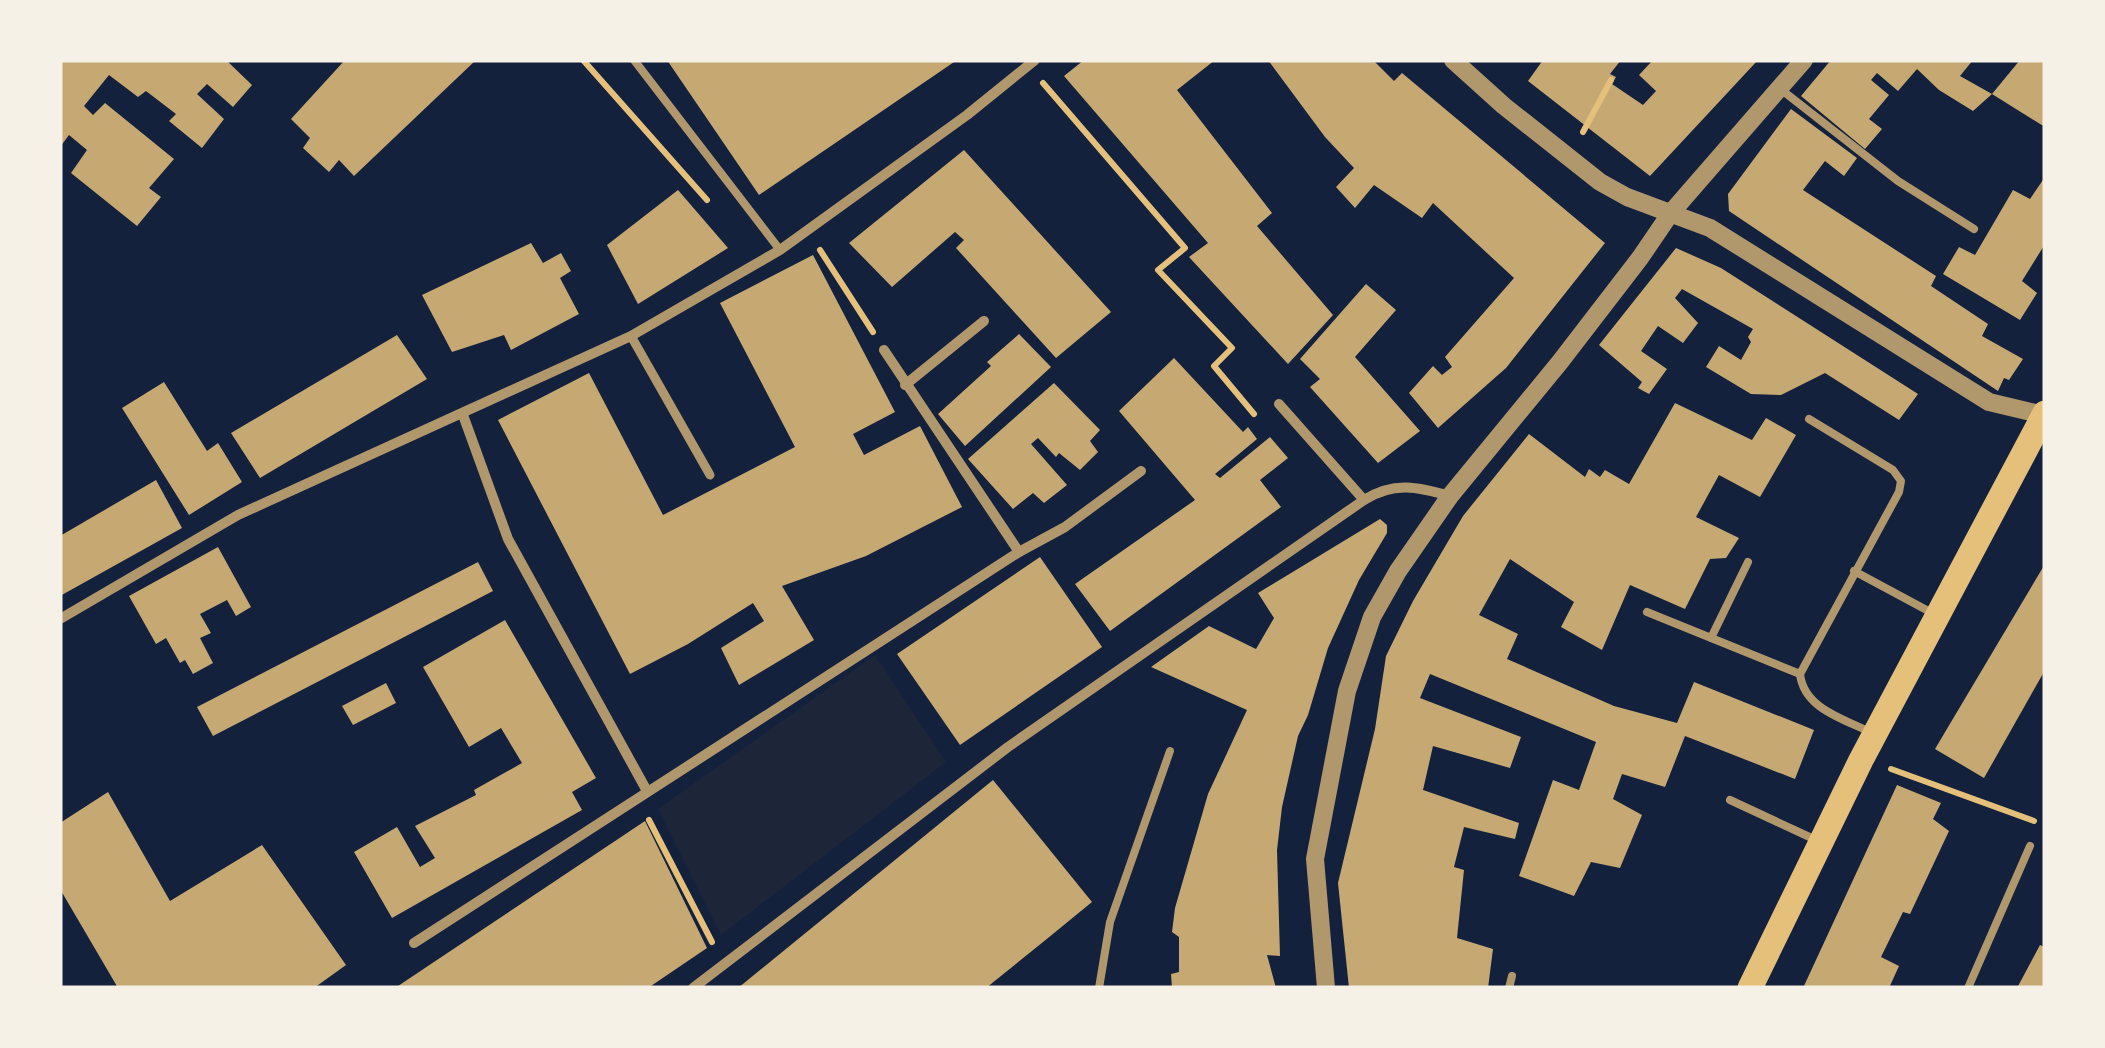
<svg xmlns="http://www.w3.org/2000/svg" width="2105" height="1048" font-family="Quicksand,sans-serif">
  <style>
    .green { fill: #1d2539 }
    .building { fill: #c6a872 }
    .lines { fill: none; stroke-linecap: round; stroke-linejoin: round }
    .path { stroke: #e5c07b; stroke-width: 6 }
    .service { stroke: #b1986c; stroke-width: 8 }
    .pedestrian { stroke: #b1986c; stroke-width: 9 }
    .minor { stroke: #b1986c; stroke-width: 10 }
    .tertiary { stroke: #b1986c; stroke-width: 18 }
    .primary { stroke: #e5c07b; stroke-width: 25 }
  </style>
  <rect width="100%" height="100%" fill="#14213d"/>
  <polygon class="green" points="875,655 946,762 721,935 658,809"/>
  <g class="building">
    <polygon points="60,60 226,60 252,85 233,107 207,84 197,94 224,119 202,148 169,121 176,114 146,91 138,97 109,75 84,106 93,115 105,103 174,159 149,188 161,197 137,226 71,173 87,150 69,135 60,147"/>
    <polygon points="345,60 476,60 354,176 339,160 329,172 303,148 310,138 291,119"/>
    <polygon points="667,60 957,60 759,195"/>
    <polygon points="1084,60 1215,60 1177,90 1272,213 1257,226 1333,315 1288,364 1189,257 1208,243 1064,76"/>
    <polygon points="1268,60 1373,60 1394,81 1402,73 1605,243 1506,368 1438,428 1409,393 1433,366 1442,375 1452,367 1445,357 1514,278 1433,203 1422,218 1374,185 1355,208 1336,187 1354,168 1325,137"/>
    <polygon points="1543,60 1621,60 1610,74 1616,77 1612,84 1643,105 1656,91 1639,75 1653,60 1758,60 1650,176 1528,81"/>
    <polygon points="1831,60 1973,60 1960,76 1992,94 1973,111 1939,90 1917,69 1898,91 1877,73 1871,80 1889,95 1869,119 1882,129 1865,149 1801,96"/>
    <polygon points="2020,60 2045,60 2045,127 1992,94"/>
    <polygon points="1791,109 1857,158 1844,176 1825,161 1803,190 1936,276 1931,286 1988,324 1982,336 2023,359 2009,380 2004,378 1998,391 1729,211 1728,194"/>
    <polygon points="964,150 1111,312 1056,358 956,248 964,240 955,232 892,287 849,243"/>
    <polygon points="2045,177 2045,244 2022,281 2037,293 2020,320 1943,274 1959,247 1975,255 2013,190 2030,199"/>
    <polygon points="678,190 728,248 638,304 607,245"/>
    <polygon points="531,243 543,263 561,253 571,271 560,278 579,314 511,350 504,335 452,352 422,295"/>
    <polygon points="1676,248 1721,268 1918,394 1899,420 1825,373 1781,395 1751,394 1706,367 1719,346 1741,360 1751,342 1748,337 1753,329 1682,289 1675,298 1698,323 1683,343 1658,326 1641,351 1667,369 1649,394 1638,388 1642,382 1599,345"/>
    <polygon points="813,255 895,412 853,434 864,455 920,426 962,507 866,556 782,586 814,640 739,685 721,648 764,621 753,603 688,644 630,674 498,420 589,373 663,515 795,447 720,303"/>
    <polygon points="1366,284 1396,310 1355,357 1420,431 1378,463 1310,387 1320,379 1300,359"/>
    <polygon points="1019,334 1051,367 965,446 938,414 991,366 987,362"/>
    <polygon points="397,335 427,379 260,478 231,433"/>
    <polygon points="1174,358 1243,432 1248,427 1257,439 1215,474 1220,478 1270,437 1288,458 1260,480 1281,507 1110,631 1075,584 1195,500 1119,411"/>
    <polygon points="164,382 207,451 218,443 242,482 189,515 122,408"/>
    <polygon points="1054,383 1100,430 1090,441 1098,452 1080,470 1059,453 1056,457 1038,438 1031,444 1067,485 1044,503 1033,493 1013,509 968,459"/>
    <polygon points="1675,403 1752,440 1766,418 1796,435 1760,497 1719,475 1696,517 1739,538 1726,558 1710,559 1685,609 1630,585 1602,650 1561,627 1574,602 1510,559 1479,615 1518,634 1507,659 1614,706 1677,723 1694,682 1814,730 1795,779 1685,736 1665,787 1622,774 1613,799 1642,815 1620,868 1591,862 1574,896 1519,876 1553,780 1579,790 1596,742 1430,674 1420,698 1521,737 1510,768 1433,746 1423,790 1519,823 1515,839 1464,827 1454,867 1464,870 1457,938 1493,949 1488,988 1349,988 1338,883 1375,729 1386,656 1413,601 1463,516 1529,434 1585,477 1589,469 1600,477 1605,470 1629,484"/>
    <polygon points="156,480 182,528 60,596 60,536"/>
    <polygon points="1380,519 1387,525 1387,533 1359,580 1328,648 1308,715 1298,736 1282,807 1277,850 1280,956 1267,955 1276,988 1172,988 1171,974 1179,972 1179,937 1172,932 1175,908 1208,794 1247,710 1151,667 1209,626 1256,649 1274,618 1258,593"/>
    <polygon points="218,547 251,607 236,616 227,600 200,614 211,633 200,638 213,663 193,674 185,660 180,663 166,638 156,644 129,596"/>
    <polygon points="1040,557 1102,647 960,745 897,654"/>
    <polygon points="478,562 493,591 213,736 197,707"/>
    <polygon points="2045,564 2045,670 1984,778 1935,749"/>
    <polygon points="505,620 596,778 572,792 582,810 392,918 354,852 397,827 420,867 435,858 415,826 476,795 474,790 522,763 501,728 469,747 423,667"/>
    <polygon points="386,683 396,703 353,725 342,706"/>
    <polygon points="993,780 1092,902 1048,938 986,988 738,988"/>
    <polygon points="1897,785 1941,803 1933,819 1949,831 1910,914 1903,912 1881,957 1899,966 1889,988 1803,988"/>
    <polygon points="108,792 170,901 262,845 346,965 314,988 118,988 60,889 60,823"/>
    <polygon points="645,821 707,948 648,988 395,988"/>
    <polygon points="2040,945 2045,947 2045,988 2017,988"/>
  </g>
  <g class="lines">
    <g class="path">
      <polyline points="583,60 707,200"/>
      <polyline points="1043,83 1185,248 1158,270 1232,348 1214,366 1254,414"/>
      <polyline points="1583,132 1611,80"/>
      <polyline points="820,250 873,332"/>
      <polyline points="1891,769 2034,821"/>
      <polyline points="649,820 712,942"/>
    </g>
    <g class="service">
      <polyline points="634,60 780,250"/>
      <polyline points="1779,88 1898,181 1974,229"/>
      <path d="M1809,419L1893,470L1901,481L1899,492L1800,674C1804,709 1844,719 1872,733"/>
      <polyline points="1854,571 1934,614"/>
      <polyline points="1647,612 1800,674"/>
      <polyline points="1711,638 1748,562"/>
      <polyline points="1730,800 1816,840"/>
      <polyline points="1099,988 1110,922 1170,751"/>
      <polyline points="1509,988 1512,976"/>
      <polyline points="1968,988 2030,846"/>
    </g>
    <polyline class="pedestrian" points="631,336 710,475"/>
    <g class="minor">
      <polyline points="884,350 1019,552"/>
      <polyline points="905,385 984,321"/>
      <polyline points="1279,404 1364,500"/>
      <polyline points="463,415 508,539 647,791"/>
      <polyline points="60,619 238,515 631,336 780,250 967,115 1035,60"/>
      <polyline points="414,943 1019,552 1065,527 1141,471"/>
      <path d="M693,988L1008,747L1364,500C1394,481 1418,487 1450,496"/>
    </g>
    <g class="tertiary">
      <polyline points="1453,60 1504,106 1600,182 1627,197 1710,228 1989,402 2044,415"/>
      <polyline points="1326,988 1315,859 1347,691 1372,617 1398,571 1450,496 1560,362 1640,258 1670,214 1804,60"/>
    </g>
    <polyline class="primary" points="1750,988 1861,760 2045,413"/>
  </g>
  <rect width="2105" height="1048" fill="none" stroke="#f6f1e7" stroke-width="125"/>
</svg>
